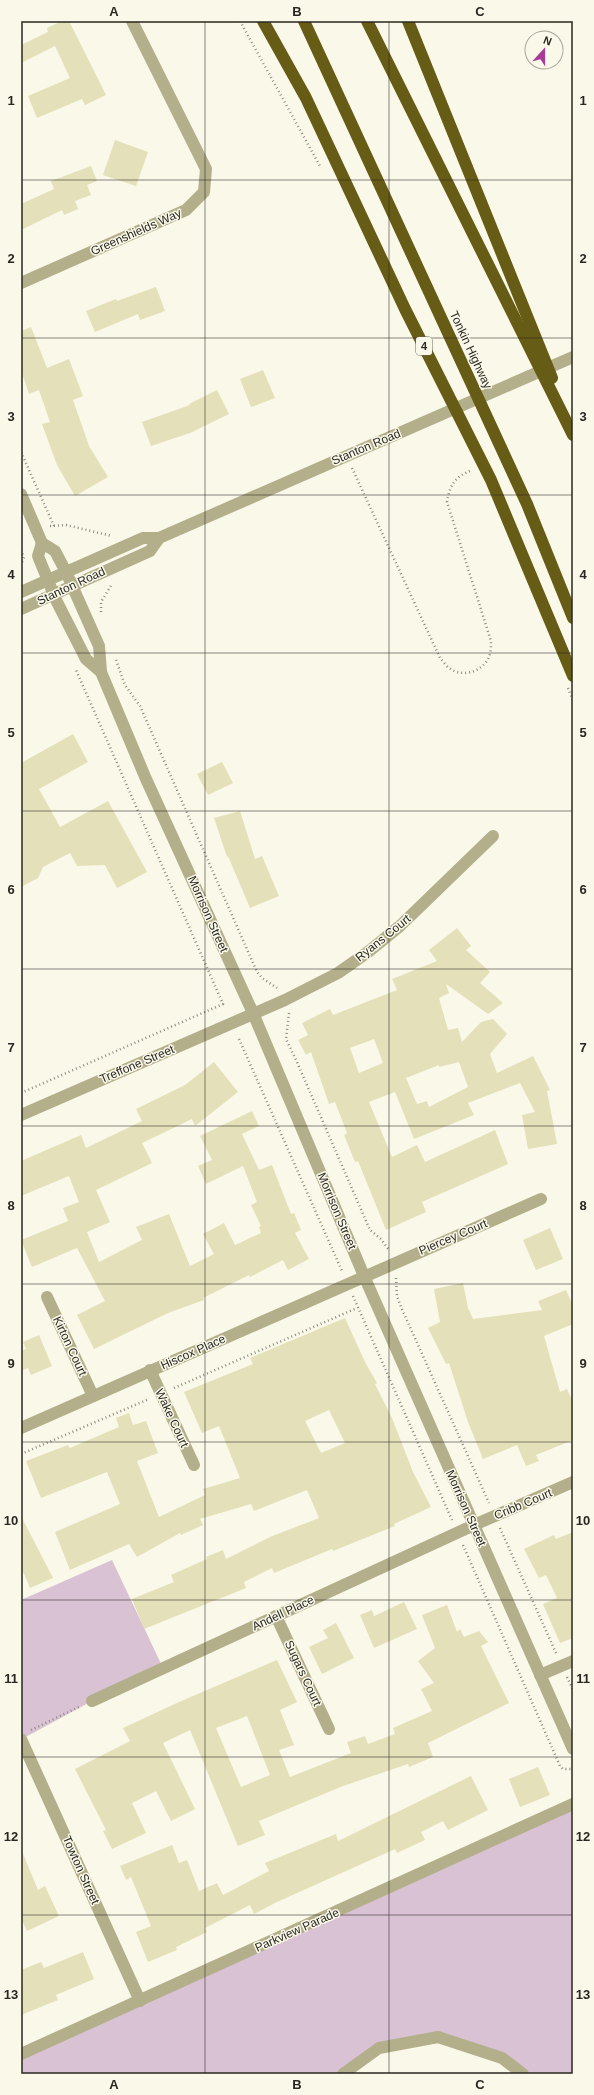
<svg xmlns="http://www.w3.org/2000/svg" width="594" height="2095" font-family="Helvetica,sans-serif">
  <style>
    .park { fill: #d9c2d4 }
    .building { fill: #e4e0b9; fill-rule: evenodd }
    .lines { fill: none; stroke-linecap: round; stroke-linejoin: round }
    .path { stroke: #8d8c81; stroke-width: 2.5; stroke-dasharray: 1 3; stroke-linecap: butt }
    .minor { stroke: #b4af8b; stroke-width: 12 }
    .highway { stroke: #665c15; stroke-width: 12 }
    .grid { fill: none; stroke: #282721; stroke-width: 1; stroke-opacity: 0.55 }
    .labels { text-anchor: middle; stroke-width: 3; stroke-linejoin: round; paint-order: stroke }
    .shield { fill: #faf8e9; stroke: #67665d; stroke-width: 1 }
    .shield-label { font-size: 11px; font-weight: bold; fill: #282721 }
    .street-label { font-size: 12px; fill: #282721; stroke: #faf8e9 }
    .neatline { fill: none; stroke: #282721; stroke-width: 1.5 }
    .grid-label { font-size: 13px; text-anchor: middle; font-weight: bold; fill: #282721 }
  </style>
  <rect width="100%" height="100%" fill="#faf8e9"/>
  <g class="park">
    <polygon points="112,1560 163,1668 92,1701 22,1739 21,1600"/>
    <polygon points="573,1804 573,2074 523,2074 502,2058 438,2037 379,2048 343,2074 21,2074 21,2054"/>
  </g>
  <g class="building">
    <polygon points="62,21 69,21 106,95 85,105 82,99 37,118 28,96 70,78 55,46 21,63 21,45 48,32 47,28"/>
    <polygon points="115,140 148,152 136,186 103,175"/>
    <polygon points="91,166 97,181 87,185 91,195 75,201 78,209 64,215 62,210 21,230 21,204 54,189 51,181"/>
    <polygon points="156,287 165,311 140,320 138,314 95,332 86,311 116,299 117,301"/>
    <polygon points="31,327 47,368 69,359 83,396 73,400 89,446 108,477 75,496 57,465 42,424 50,422 39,390 29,394 21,370 21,331"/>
    <polygon points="263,370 275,398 251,407 240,379"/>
    <polygon points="217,390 229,414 190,433 151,446 142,422 190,405 189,404"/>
    <polygon points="73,734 88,762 39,789 60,827 108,801 147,872 117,888 105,865 77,866 70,853 43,867 38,878 21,887 21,763"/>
    <polygon points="222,762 233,783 208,795 197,774"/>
    <polygon points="240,811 255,859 262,856 279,896 250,908 228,856 227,857 214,818"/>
    <path d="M457,928L471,946L466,950L490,972L480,983L503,1003L488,1014L446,984L449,993L439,998L448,1030L458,1028L462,1042L481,1022L493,1019L507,1034L490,1054L497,1073L533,1056L550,1090L547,1091L557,1144L528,1149L522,1115L535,1112L520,1083L468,1103L474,1115L414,1139L395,1092L369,1102L392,1157L417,1145L425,1162L495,1130L508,1164L422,1202L426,1212L386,1230L358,1161L355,1162L344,1135L347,1133L335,1102L329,1104L311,1052L306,1055L298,1040L308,1035L302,1023L330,1009L333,1015L397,990L392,979L437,961L429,950ZM374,1039L383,1063L359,1073L350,1048ZM459,1062L468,1087L429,1107L427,1101L417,1104L406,1078L439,1065V1067Z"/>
    <polygon points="214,1062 238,1092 195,1126 192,1119 142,1143 152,1163 96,1190 110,1222 87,1232 99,1262 142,1240 136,1227 169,1214 190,1266 214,1254 203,1234 224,1223 235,1245 261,1233 259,1227 261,1226 251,1205 257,1202 243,1166 206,1184 198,1166 212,1160 200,1136 252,1111 259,1126 242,1134 259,1170 272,1165 291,1214 294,1213 301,1230 295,1233 309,1259 288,1270 283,1260 250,1277 249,1275 203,1298 204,1300 168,1313 94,1349 77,1315 105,1301 77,1248 32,1267 21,1240 68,1221 63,1208 79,1202 69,1176 21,1196 21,1161 81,1135 86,1148 142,1121 136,1109 185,1085"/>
    <polygon points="550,1228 563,1259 536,1270 523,1240"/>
    <polygon points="463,1283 468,1308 473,1319 542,1310 538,1301 566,1290 573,1306 573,1324 544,1336 560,1392 567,1389 573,1402 573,1440 536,1455 539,1461 526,1466 517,1445 483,1459 468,1422 449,1363 446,1364 428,1328 440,1322 434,1289"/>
    <path d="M345,1318L365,1362L377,1383L375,1384L392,1418L413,1472L431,1507L394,1524L395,1526L333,1551L332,1549L274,1573L272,1568L244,1582L246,1588L144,1629L132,1599L174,1582L171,1575L207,1559L206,1557L223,1550L226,1559L270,1537L319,1518L307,1490L254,1511L251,1504L200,1519L203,1525L181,1535L180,1533L137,1557L129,1544L70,1570L55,1532L120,1504L107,1472L41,1498L26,1461L68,1445L70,1448L119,1427L116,1418L129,1413L133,1425L146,1421L158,1453L137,1461L159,1517L205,1495L203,1489L240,1478L219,1426L202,1433L184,1392L253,1364L250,1358ZM329,1410L345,1443L321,1453L305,1421Z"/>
    <polygon points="39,1335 52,1366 31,1375 28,1368 21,1371 21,1351 26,1349 23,1342"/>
    <polygon points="21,1516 53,1578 30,1588 21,1567"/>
    <polygon points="573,1532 573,1638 560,1643 543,1604 557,1598 546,1575 539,1578 524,1549 554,1535 556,1539"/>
    <polygon points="404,1602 417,1629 374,1648 360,1615 372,1610 374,1616"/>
    <path d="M447,1605L457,1632L460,1629L464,1637L479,1631L488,1642L481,1646L509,1703L428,1743L433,1757L409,1767L408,1764L343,1786L259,1821L265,1835L238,1846L190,1730L163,1743L195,1809L171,1821L156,1791L132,1803L146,1833L112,1849L103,1831L106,1830L75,1769L130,1741L123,1728L179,1702L277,1660L297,1702L280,1710L294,1745L279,1750L290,1777L351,1753L347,1742L365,1736L368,1744L395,1734L393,1728L432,1711L421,1689L434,1683L418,1661L435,1648L422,1615ZM247,1716L270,1775L241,1787L216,1728Z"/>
    <polygon points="336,1623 354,1658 322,1674 309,1647 328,1638 323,1630"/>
    <polygon points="538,1767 550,1795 520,1807 509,1779"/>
    <polygon points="471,1776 488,1810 448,1830 443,1821 421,1832 425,1840 397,1853 395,1849 277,1902 254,1914 250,1905 205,1928 207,1932 176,1947 177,1950 148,1962 136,1932 151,1926 131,1877 126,1880 120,1866 172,1845 179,1863 187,1860 199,1891 217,1883 223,1895 269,1871 265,1863 336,1834 338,1841"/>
    <polygon points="21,1849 38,1890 45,1886 59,1916 27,1931 21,1918"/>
    <polygon points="83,1952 94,1979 56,1995 58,2000 21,2015 21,1970 41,1962 44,1968"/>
  </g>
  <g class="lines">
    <g class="path">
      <polyline points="240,21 321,168"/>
      <polyline points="21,452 54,526"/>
      <path d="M352,468L440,658C443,661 446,666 449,668C463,678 482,672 489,657C491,652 491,646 491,641L447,502C450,484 455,477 472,470"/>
      <polyline points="50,526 66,525 112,536"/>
      <polyline points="21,550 24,557 21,565"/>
      <polyline points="101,612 101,602 112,584"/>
      <polyline points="116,660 125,685 140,706 257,972 262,978 277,988"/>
      <polyline points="568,688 573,701"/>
      <polyline points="289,1013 286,1039 296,1060 370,1230 381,1239 389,1250"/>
      <polyline points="239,1039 342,1271"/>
      <polyline points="21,1093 223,1004 76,670"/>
      <polyline points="396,1278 397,1296 401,1307 489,1503"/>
      <polyline points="353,1296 452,1520"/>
      <polyline points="174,1388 357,1308"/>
      <polyline points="21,1454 149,1399"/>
      <polyline points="500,1528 556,1653"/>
      <polyline points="463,1545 560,1766 563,1769 573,1769"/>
      <polyline points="567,1677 573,1690"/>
      <polyline points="31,1730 81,1706"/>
    </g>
    <g class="minor">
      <polyline points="21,283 186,210 204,192 206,169 132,21"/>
      <polyline points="21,494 42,543 55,551 66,572 99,646 101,672 146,779 253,1013 364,1276 573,1749"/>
      <polyline points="42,543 38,556 56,600 86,659 101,672"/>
      <polyline points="21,592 143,538 159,538 573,357"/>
      <polyline points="21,609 150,551 159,538"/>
      <polyline points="21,1115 285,1000 338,973 368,952 400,926 493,836"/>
      <polyline points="47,1297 93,1396"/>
      <polyline points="150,1370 194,1465"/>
      <polyline points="21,1428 541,1199"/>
      <polyline points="276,1616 329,1729"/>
      <polyline points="540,1675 573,1661"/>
      <polyline points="92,1701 474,1525 573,1482"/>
      <polyline points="21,1739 140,2001"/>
      <polyline points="21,2054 573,1804"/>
      <polyline points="343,2074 379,2048 438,2037 502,2058 523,2074"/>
    </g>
    <g class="highway">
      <polyline points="263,21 306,98 405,309 491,480 573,676"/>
      <polyline points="304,21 527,504 573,618"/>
      <polyline points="367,21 573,435"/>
      <polyline points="408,21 552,378"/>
    </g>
  </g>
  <path class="grid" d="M205,21V2074M389,21V2074M21,180H573M21,338H573M21,495H573M21,653H573M21,811H573M21,969H573M21,1126H573M21,1284H573M21,1442H573M21,1600H573M21,1757H573M21,1915H573"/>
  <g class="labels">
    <rect class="shield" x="416" y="337" width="16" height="18" rx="3"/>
    <g class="shield-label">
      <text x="424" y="350">4</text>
    </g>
    <g class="street-label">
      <text transform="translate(136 232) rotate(-24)" y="4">Greenshields Way</text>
      <text transform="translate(471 350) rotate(65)" y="4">Tonkin Highway</text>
      <text transform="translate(366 447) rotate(-23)" y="4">Stanton Road</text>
      <text transform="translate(71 586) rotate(-25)" y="4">Stanton Road</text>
      <text transform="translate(208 914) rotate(66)" y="4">Morrison Street</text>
      <text transform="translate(383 938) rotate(-39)" y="4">Ryans Court</text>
      <text transform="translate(137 1064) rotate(-23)" y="4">Treffone Street</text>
      <text transform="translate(337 1211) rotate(67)" y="4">Morrison Street</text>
      <text transform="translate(453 1237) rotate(-23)" y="4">Piercey Court</text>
      <text transform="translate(70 1346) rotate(65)" y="4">Kirton Court</text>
      <text transform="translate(193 1352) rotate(-24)" y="4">Hiscox Place</text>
      <text transform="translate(172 1418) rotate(65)" y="4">Wake Court</text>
      <text transform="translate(523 1504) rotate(-23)" y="4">Cribb Court</text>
      <text transform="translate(466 1508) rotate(66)" y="4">Morrison Street</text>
      <text transform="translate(283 1613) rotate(-25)" y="4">Andell Place</text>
      <text transform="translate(303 1673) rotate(65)" y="4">Sugars Court</text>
      <text transform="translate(81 1870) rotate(66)" y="4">Towton Street</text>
      <text transform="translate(297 1930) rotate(-24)" y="4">Parkview Parade</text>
    </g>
  </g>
  <rect width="594" height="2095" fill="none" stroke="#faf8e9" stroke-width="44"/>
  <g transform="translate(544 50) rotate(21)"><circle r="19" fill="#faf8e9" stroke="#a6a499"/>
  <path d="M0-3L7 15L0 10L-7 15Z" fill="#a93b99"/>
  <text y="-6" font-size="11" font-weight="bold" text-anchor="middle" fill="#282721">N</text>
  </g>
  <rect x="22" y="22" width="550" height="2051" class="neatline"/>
  <g class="grid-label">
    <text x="114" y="16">A</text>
    <text x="297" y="16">B</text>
    <text x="480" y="16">C</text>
    <text x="11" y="105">1</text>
    <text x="583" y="105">1</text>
    <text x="11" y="263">2</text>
    <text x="583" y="263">2</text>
    <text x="11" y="421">3</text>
    <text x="583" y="421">3</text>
    <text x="11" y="579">4</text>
    <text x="583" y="579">4</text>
    <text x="11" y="737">5</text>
    <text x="583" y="737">5</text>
    <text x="11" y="894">6</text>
    <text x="583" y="894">6</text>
    <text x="11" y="1052">7</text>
    <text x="583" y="1052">7</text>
    <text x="11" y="1210">8</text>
    <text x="583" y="1210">8</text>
    <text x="11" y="1368">9</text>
    <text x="583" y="1368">9</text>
    <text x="11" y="1525">10</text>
    <text x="583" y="1525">10</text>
    <text x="11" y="1683">11</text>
    <text x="583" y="1683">11</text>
    <text x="11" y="1841">12</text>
    <text x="583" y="1841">12</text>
    <text x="11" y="1999">13</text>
    <text x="583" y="1999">13</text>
    <text x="114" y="2089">A</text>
    <text x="297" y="2089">B</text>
    <text x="480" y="2089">C</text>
  </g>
</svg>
